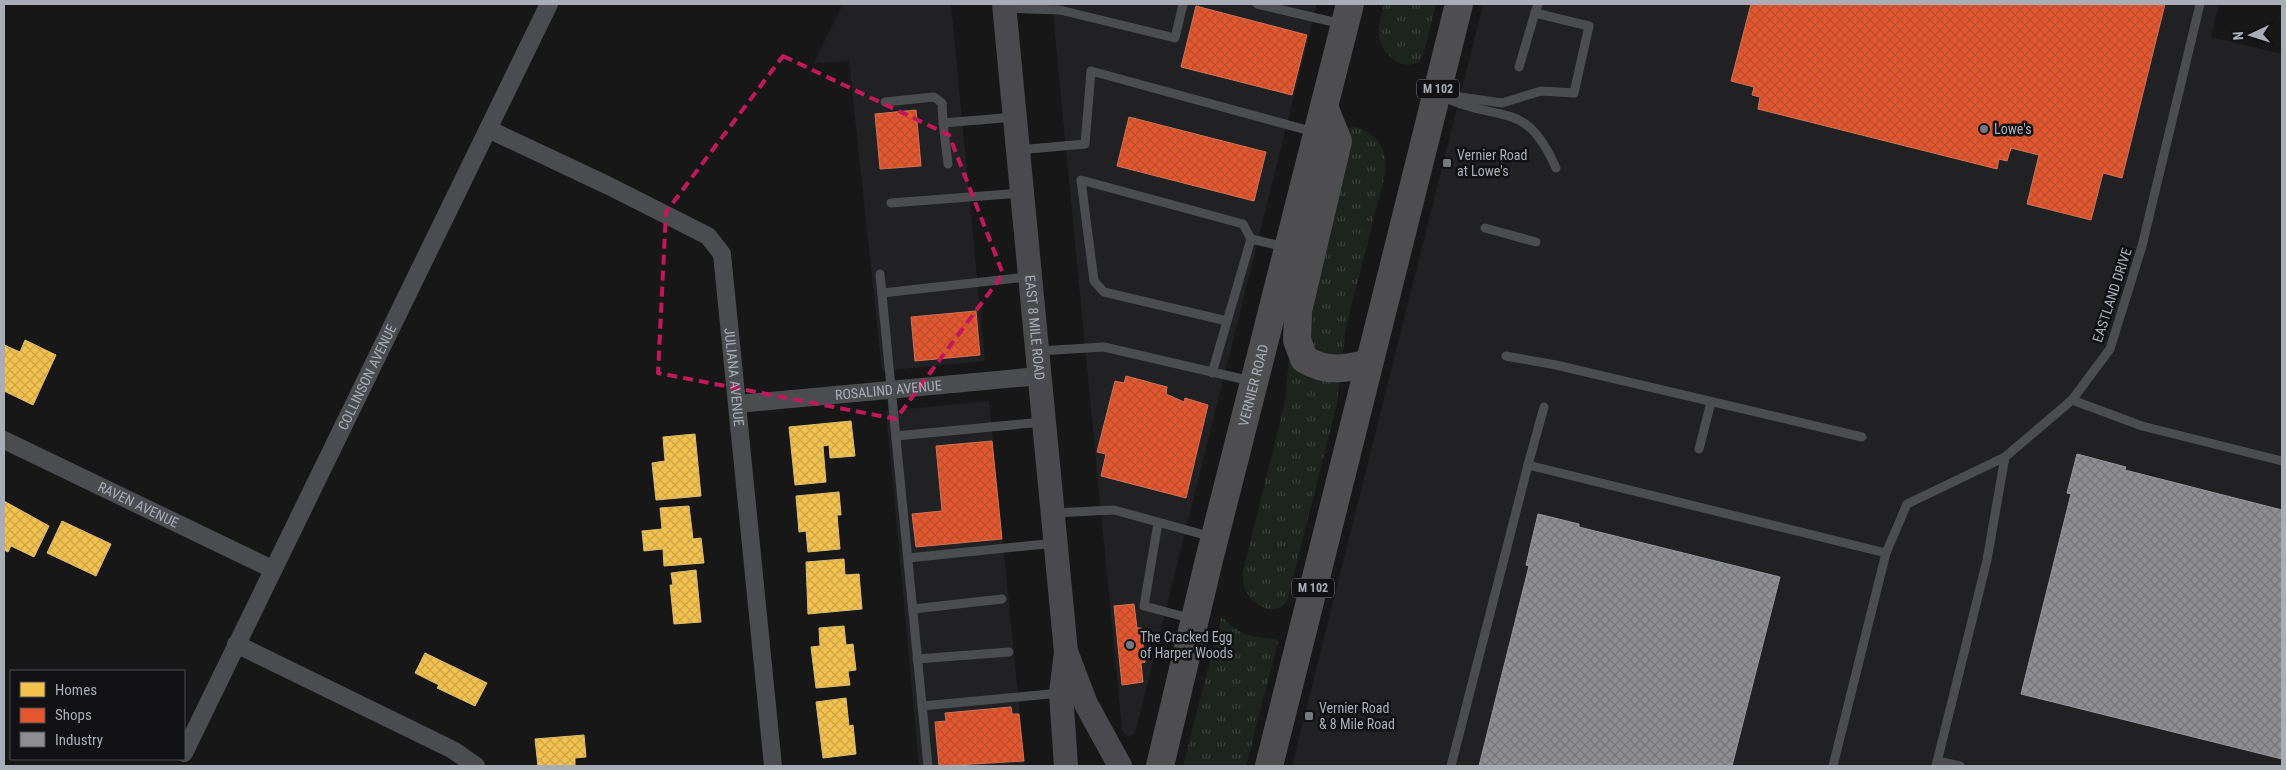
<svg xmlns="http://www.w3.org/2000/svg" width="2286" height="770" font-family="'Roboto Condensed',sans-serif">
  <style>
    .built { fill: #212123 }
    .grass { fill: url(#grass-tufts) }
    .homes { fill: url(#homes-cross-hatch); stroke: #dcbb6e }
    .shops { fill: url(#shops-cross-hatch); stroke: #d27157 }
    .industry { fill: url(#industry-cross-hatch); stroke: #95979d }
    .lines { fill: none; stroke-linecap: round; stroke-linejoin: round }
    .lane { stroke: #4b4c50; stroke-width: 9 }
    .street { stroke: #4b4c50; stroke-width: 18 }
    .secondary { stroke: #4a4a4e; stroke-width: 24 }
    .highway { stroke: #4e4e51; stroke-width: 28 }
    .marked { fill: none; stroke: #c2185b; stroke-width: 4; stroke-dasharray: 10 6; stroke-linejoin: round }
    .poi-dot { fill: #757880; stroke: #111113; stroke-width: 2 }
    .labels { text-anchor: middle; stroke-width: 5; stroke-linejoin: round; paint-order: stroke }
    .shield { fill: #111113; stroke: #7b7e86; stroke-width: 1 }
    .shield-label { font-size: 12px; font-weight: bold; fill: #a8adb8 }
    .poi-label { font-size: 14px; fill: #a8adb8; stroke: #111113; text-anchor: start }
    .street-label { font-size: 14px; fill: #a8adb8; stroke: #111113 }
  </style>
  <defs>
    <pattern id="grass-tufts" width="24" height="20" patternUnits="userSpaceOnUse" patternTransform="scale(1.25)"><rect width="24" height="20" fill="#1d241e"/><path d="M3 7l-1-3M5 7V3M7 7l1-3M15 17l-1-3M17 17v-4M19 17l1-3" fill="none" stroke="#3b413d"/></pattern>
    <pattern id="homes-cross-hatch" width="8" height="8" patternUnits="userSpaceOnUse" patternTransform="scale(1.25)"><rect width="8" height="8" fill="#f2c14e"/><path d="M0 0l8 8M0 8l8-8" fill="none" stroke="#cca549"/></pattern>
    <pattern id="shops-cross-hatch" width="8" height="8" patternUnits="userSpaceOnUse" patternTransform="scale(1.25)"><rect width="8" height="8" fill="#e4572e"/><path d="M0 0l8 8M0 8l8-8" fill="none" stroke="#b84e30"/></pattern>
    <pattern id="industry-cross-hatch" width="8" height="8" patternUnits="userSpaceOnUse" patternTransform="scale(1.25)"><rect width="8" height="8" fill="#8d8d92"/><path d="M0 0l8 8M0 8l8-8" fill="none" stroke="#76777b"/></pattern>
  </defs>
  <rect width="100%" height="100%" fill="#171717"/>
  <g class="built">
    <polygon points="843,4 951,4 985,361 882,371 849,61 814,63"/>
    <polygon points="1052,4 1317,4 1135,733 1129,737 1126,736 1122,730"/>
    <polygon points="1483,4 2219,4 2211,37 2282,54 2282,766 1292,766"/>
    <polygon points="989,401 1025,766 919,766 886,411"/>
  </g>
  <g class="grass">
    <path d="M1384,4H1436L1423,56L1419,62C1399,72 1379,52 1379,32C1379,22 1382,13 1384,4Z"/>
    <path d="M1355,127C1378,133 1386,148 1386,171L1346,327L1337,404L1287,601C1275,618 1254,606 1246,591C1243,584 1243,578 1243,571L1285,402L1291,336L1343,132L1348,128Z"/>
    <path d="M1221,618H1223C1245,638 1248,636 1276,639L1278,642L1246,766H1183Z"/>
  </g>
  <g class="homes">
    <polygon points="25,340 56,355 33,405 4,391 4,345 20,352"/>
    <polygon points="851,421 855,456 830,458 829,445 823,446 826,482 795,485 789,427"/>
    <polygon points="695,434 701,496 656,500 652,463 665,461 663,437"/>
    <polygon points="839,492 841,515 837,515 840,549 808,552 806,531 799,532 796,496"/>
    <polygon points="4,501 49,526 34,557 11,546 8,552 4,550"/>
    <polygon points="689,506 693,539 701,538 704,563 664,566 663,549 644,551 642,531 662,529 660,508"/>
    <polygon points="62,521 111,544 96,576 47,553"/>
    <polygon points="844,559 845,575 859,574 862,609 808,614 806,562"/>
    <polygon points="696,570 701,622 674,624 670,585 673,585 671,573"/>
    <polygon points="844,626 846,645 853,644 856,670 848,671 850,685 816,688 811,647 820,646 819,628"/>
    <polygon points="425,653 487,683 475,706 437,688 439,685 415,673"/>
    <polygon points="846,698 849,726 853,725 856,754 823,758 816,702"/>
    <polygon points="584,735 586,757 575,758 575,766 538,766 535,739"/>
  </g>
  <g class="shops">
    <polygon points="1751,4 2165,4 2122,178 2103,173 2091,220 2027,204 2039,155 2011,148 2007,161 1999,159 1997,169 1758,109 1760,97 1752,95 1754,87 1731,81"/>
    <polygon points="1196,6 1307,35 1292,95 1181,67"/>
    <polygon points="916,110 921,166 880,169 875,114"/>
    <polygon points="1129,117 1266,152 1254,201 1117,166"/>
    <polygon points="976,311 980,355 915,361 911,317"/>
    <polygon points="1126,376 1167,387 1166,394 1184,402 1185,398 1208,405 1186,498 1101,476 1106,454 1097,452 1115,381 1124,383"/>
    <polygon points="992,441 1002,539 916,547 912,514 942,511 936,446"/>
    <polygon points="1134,604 1137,628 1141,628 1145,662 1141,663 1143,682 1122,685 1114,606"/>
    <polygon points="1011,707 1012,714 1019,714 1024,761 939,766 935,722 946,721 945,713"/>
  </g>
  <g class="industry">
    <polygon points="2077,454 2126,467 2125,470 2282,510 2282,759 2021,694 2071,494 2067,493"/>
    <polygon points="1538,514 1579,524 1579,527 1780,577 1732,766 1479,766 1529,566 1526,565"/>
  </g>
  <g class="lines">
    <g class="lane">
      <polyline points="1257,4 1342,24"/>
      <polyline points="1005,8 1060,10 1175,38 1183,4"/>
      <polyline points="1519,67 1535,13"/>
      <polyline points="1439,94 1502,103 1541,91 1574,93 1589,26 1535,13 1538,4"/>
      <path d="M1448,99C1504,123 1526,100 1556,168"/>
      <polyline points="885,102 934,97 942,103 943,123 1015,117"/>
      <polyline points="943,123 948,164"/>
      <polyline points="1018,150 1085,144 1091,71 1314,132"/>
      <polyline points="891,203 1022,193"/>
      <polyline points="1485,228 1536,242"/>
      <polyline points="880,274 928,766"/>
      <polyline points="882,293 1028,277"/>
      <polyline points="1227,321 1104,292 1094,281 1081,180 1243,224 1251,239"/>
      <polyline points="1038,351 1104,347 1251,381"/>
      <polyline points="1506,356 1556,365 1862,437"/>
      <polyline points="1212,373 1251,239 1285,247"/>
      <polyline points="2072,400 2142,426 2282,461"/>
      <polyline points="1544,407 1528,465 1886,553 1833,766"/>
      <polyline points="896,436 1043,422"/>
      <polyline points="1699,449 1711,402"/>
      <polyline points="1053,513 1114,510 1212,537"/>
      <polyline points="1158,523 1144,606 1193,619"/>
      <polyline points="1886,553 1907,504 2005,457 2072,400 2110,349 2142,246 2200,4"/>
      <polyline points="908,558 1056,543"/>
      <polyline points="913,609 1002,599"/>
      <polyline points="917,659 1009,652"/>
      <polyline points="922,706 1060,693"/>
      <polyline points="1937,761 1960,766"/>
      <polyline points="1451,766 1528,465"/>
      <polyline points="1936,766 1987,560 2005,457"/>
    </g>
    <g class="street">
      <path id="s1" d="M488,129L609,186L700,232L708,236L722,254L773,766"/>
      <path id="s2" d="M738,404L1039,376"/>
      <path id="s3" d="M4,440L272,569"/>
      <polyline points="236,644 453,750 476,766"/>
      <path id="s4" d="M184,753L549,4"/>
    </g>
    <g class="secondary">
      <path id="s5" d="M1004,4L1066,652L1061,693L1066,766"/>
      <polyline points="1067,654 1086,704 1120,766"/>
    </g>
    <g class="highway">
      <path d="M1325,109L1338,141L1298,311L1297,340L1304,359C1327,373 1345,369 1369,363"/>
      <path id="s6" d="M1160,766L1209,560L1350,4"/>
      <polyline points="1269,766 1459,4"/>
    </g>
  </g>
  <path class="marked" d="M783,56L949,135L1003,274L896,419L658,373L666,212Z"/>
  <g class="poi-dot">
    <circle cx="1984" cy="129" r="5"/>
    <rect x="1442" y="158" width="10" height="10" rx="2.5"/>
    <circle cx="1130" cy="645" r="5"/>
    <rect x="1304" y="711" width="10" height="10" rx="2.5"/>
  </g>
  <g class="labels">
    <g class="shield">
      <rect x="1417" y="79.5" width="42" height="19" rx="4"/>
      <rect x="1292" y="578.5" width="42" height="19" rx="4"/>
    </g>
    <g class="shield-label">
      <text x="1438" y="93">M 102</text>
      <text x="1313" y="592">M 102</text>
    </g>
    <g class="poi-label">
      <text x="1994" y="134">Lowe's</text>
      <text x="1457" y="160">Vernier Road<tspan x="1457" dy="16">at Lowe's</tspan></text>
      <text x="1140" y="642">The Cracked Egg<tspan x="1140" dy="16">of Harper Woods</tspan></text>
      <text x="1319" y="713">Vernier Road<tspan x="1319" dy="16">&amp; 8 Mile Road</tspan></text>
    </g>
    <g class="street-label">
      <text transform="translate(2112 295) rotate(-72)" y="5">EASTLAND DRIVE</text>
      <text dy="5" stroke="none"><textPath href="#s5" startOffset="325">EAST 8 MILE ROAD</textPath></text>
      <text dy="5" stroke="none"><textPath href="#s1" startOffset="391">JULIANA AVENUE</textPath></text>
      <text dy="5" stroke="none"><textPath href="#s4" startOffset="418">COLLINSON AVENUE</textPath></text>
      <text dy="5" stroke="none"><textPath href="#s6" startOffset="392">VERNIER ROAD</textPath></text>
      <text dy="5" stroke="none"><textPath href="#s2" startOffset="151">ROSALIND AVENUE</textPath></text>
      <text dy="5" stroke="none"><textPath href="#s3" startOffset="149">RAVEN AVENUE</textPath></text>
    </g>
  </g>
  <rect width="2286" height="770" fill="none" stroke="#a8adb8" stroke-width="10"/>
  <rect x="10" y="670" width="175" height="90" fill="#111113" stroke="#4d4f55"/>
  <rect x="20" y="682" width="25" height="15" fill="#f2c14e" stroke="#4d4f55"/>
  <text x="55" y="695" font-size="15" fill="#a8adb8">Homes</text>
  <rect x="20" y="708" width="25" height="15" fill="#e4572e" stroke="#4d4f55"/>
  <text x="55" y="720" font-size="15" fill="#a8adb8">Shops</text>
  <rect x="20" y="732" width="25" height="15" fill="#8d8d92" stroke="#4d4f55"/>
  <text x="55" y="745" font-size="15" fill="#a8adb8">Industry</text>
  <g transform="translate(2251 35) rotate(266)" stroke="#111113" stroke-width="4" paint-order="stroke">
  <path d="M0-4L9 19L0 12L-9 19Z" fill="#a8adb8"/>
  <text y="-8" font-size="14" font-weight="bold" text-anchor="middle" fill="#a8adb8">N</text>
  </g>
</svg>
